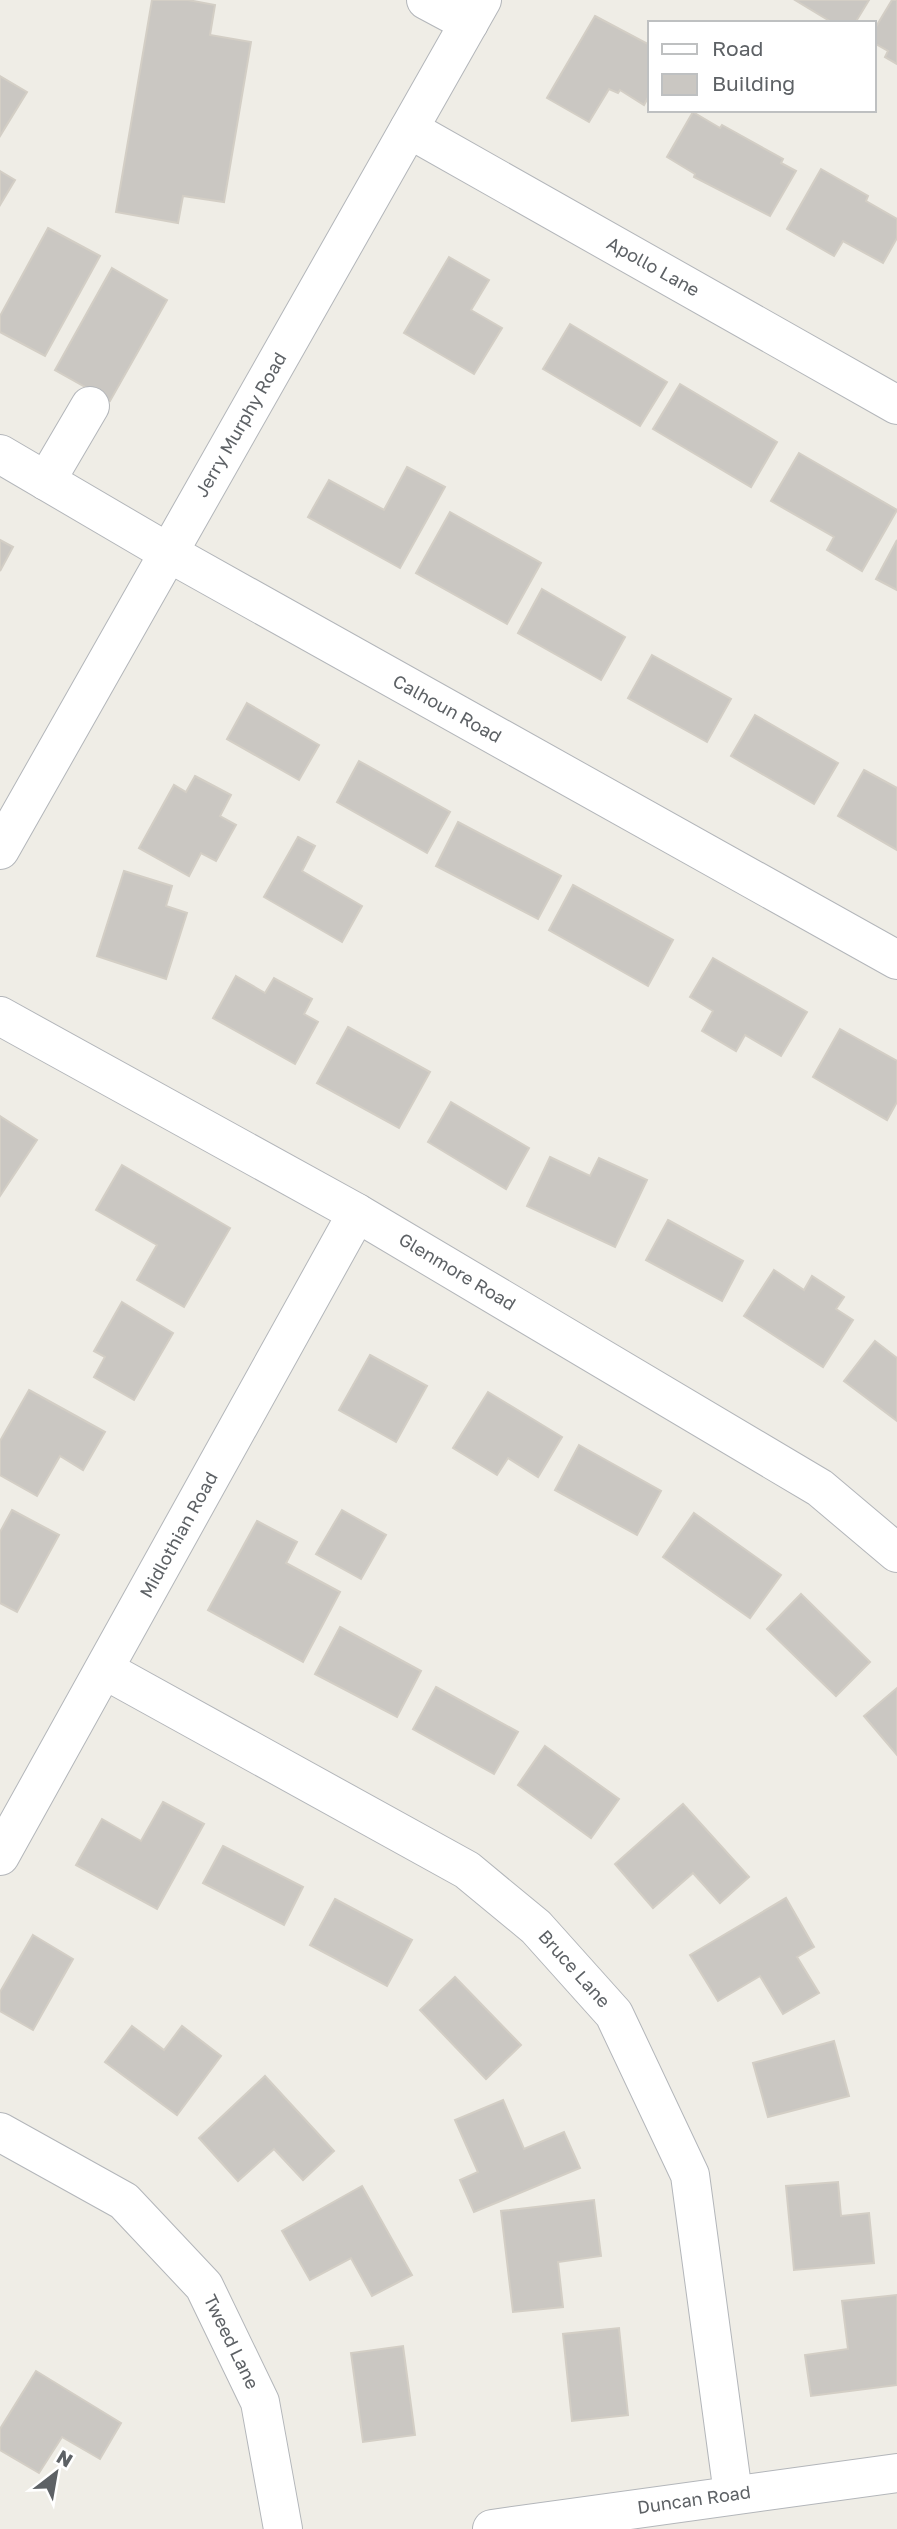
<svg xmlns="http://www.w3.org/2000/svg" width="897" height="2529" font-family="'Golos Text',sans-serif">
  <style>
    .building { fill: #cac7c2; stroke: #d3cec5; stroke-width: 2 }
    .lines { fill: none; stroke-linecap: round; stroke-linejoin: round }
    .minor-casing { stroke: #b3b6ba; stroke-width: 40 }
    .minor { stroke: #fff; stroke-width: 38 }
    .labels { text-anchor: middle; stroke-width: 5; stroke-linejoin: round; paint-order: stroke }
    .street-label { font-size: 18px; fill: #5d6165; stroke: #fff }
  </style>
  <rect width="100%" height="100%" fill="#efede6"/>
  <g class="building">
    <polygon points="152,0 188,0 215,5 210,35 251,42 224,202 183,196 178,223 116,212"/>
    <polygon points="795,0 869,0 855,23 833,23"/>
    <polygon points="892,0 897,0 897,64 885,57 888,51 874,43 874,30"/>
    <polygon points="595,16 650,45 650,94 644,105 620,90 618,93 609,89 589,122 547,98"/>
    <polygon points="0,76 27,92 0,136"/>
    <polygon points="693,112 720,128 722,125 783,159 781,163 796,171 770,216 694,177 695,174 667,157"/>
    <polygon points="821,169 868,196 866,201 897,219 897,238 883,263 843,241 834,256 787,229"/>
    <polygon points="0,171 15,180 0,205"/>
    <polygon points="48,228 100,256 45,356 0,332 0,316"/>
    <polygon points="449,257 489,280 471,310 502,328 474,374 404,333"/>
    <polygon points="112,268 167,300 110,401 55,370"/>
    <polygon points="570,324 667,382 640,426 543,369"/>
    <polygon points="680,384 777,442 751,487 653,429"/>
    <polygon points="799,453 897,510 862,571 827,550 834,537 771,501"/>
    <polygon points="407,467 445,487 400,568 308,517 329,480 384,510"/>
    <polygon points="450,512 541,563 507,624 416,573"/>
    <polygon points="0,540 13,547 0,571"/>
    <polygon points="897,540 897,590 876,579"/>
    <polygon points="542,589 625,637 601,680 518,633"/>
    <polygon points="652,655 731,699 707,742 628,698"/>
    <polygon points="247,703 319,745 299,780 227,739"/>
    <polygon points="755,715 838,763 814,804 731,756"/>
    <polygon points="359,761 450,812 427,853 337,802"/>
    <polygon points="864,770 897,788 897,850 838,816"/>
    <polygon points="195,776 231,795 220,816 236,825 216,861 201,853 189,876 139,848 174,785 186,792"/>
    <polygon points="458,822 561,876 538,919 436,866"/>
    <polygon points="298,837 315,846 302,871 362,906 342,942 264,897"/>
    <polygon points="124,871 172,886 166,906 187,913 166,979 97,956"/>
    <polygon points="573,885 673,940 648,986 549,930"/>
    <polygon points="713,958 807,1012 781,1056 745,1035 736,1051 702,1031 713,1011 690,997"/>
    <polygon points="236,976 265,993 274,978 312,999 304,1014 318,1022 295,1064 213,1018"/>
    <polygon points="348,1027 430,1072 399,1128 317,1083"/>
    <polygon points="840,1029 897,1061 897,1102 887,1120 813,1077"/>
    <polygon points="451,1102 529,1148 506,1189 428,1142"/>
    <polygon points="0,1116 37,1140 0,1196"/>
    <polygon points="550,1157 590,1176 599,1158 647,1180 615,1247 527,1206"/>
    <polygon points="122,1165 230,1228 184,1307 137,1280 157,1245 96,1210"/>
    <polygon points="668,1220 743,1261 722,1301 646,1260"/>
    <polygon points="774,1270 804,1290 812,1276 844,1297 836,1309 853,1320 823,1367 744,1316"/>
    <polygon points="122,1302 173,1333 134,1400 94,1377 105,1357 94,1351"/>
    <polygon points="875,1341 897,1358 897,1421 844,1381"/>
    <polygon points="370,1355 427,1386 396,1442 339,1410"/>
    <polygon points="29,1390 105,1432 83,1470 60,1456 37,1496 0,1475 0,1441"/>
    <polygon points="488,1392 562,1437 538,1477 508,1458 497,1475 453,1448"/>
    <polygon points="579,1445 661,1491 637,1535 555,1490"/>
    <polygon points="12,1510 59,1535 17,1612 0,1603 0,1532"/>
    <polygon points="342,1510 386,1535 361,1579 316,1554"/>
    <polygon points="694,1513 781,1575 750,1618 663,1557"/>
    <polygon points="257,1521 297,1542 286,1563 340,1592 303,1662 208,1610"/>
    <polygon points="801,1594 870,1662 836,1696 767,1629"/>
    <polygon points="340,1627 421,1671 397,1717 315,1674"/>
    <polygon points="436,1687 518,1732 494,1774 413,1729"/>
    <polygon points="897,1688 897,1755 864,1716"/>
    <polygon points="545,1746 619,1799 591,1838 518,1785"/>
    <polygon points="163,1802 204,1824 157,1909 76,1865 102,1819 141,1841"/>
    <polygon points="683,1804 749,1877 720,1903 693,1873 653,1908 615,1864"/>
    <polygon points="223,1846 303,1887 284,1925 203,1883"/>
    <polygon points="786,1898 814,1947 797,1957 819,1993 783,2014 760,1976 718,2001 690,1955"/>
    <polygon points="335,1899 412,1940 387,1986 310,1945"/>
    <polygon points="33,1935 73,1959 33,2030 0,2011 0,1992"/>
    <polygon points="455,1977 521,2045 486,2079 420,2010"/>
    <polygon points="132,2026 164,2050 182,2026 221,2056 177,2115 105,2062"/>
    <polygon points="834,2041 849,2096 768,2117 753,2063"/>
    <polygon points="265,2076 334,2151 303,2180 274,2149 238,2181 199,2138"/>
    <polygon points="503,2100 524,2149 564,2132 580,2168 474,2212 460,2180 478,2172 455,2120"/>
    <polygon points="838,2182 841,2216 869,2213 874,2263 794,2270 786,2186"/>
    <polygon points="362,2186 412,2275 372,2296 351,2258 310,2280 282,2231"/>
    <polygon points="594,2200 601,2256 558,2262 563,2307 513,2312 501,2211"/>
    <polygon points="897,2295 897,2385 811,2396 805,2355 848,2349 842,2301"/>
    <polygon points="619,2328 628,2415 572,2421 563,2334"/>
    <polygon points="403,2346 415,2435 363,2442 351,2353"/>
    <polygon points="36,2371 121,2423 100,2459 62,2437 39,2473 0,2450 0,2429"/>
  </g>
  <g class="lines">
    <defs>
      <g id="minor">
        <polyline points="426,0 469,23"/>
        <polyline points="409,129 897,405"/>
        <polyline points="0,454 169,553 897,960"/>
        <polyline points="46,481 90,406"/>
        <polyline points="0,850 482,0"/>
        <polyline points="0,1016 357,1213 820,1488 897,1553"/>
        <polyline points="105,1670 467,1870 536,1927 614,2014 690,2175 733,2494"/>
        <polyline points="0,1856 357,1213"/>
        <polyline points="0,2132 124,2201 204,2286 260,2402 283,2529"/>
        <polyline points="492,2529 897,2473"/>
      </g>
    </defs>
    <use href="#minor" class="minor-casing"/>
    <use href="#minor" class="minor"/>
  </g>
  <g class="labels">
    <g class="street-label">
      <text transform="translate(653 267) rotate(29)" y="6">Apollo Lane</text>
      <text transform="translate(241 425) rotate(-60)" y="6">Jerry Murphy Road</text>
      <text transform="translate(447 709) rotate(29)" y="6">Calhoun Road</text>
      <text transform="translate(457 1272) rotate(31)" y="6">Glenmore Road</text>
      <text transform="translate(179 1535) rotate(-61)" y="6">Midlothian Road</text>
      <text transform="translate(574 1969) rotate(48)" y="6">Bruce Lane</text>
      <text transform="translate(231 2342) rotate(64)" y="6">Tweed Lane</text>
      <text transform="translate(694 2500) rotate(-8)" y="6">Duncan Road</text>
    </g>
  </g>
  <rect x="648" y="21" width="228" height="91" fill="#ffffff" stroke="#bec0c1" stroke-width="2"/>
  <rect x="662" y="44" width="35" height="10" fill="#ffffff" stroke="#bec0c1" stroke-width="2"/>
  <text x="712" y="56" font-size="21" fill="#5d6165">Road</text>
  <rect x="662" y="74" width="35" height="21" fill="#cac7c2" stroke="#bec0c1" stroke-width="2"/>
  <text x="712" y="91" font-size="21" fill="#5d6165">Building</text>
  <g transform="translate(56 2473) rotate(31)" stroke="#ffffff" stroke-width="5" paint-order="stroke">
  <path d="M0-5L12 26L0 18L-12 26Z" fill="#5d6165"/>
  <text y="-10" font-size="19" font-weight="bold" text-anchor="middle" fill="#5d6165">N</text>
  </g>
</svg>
